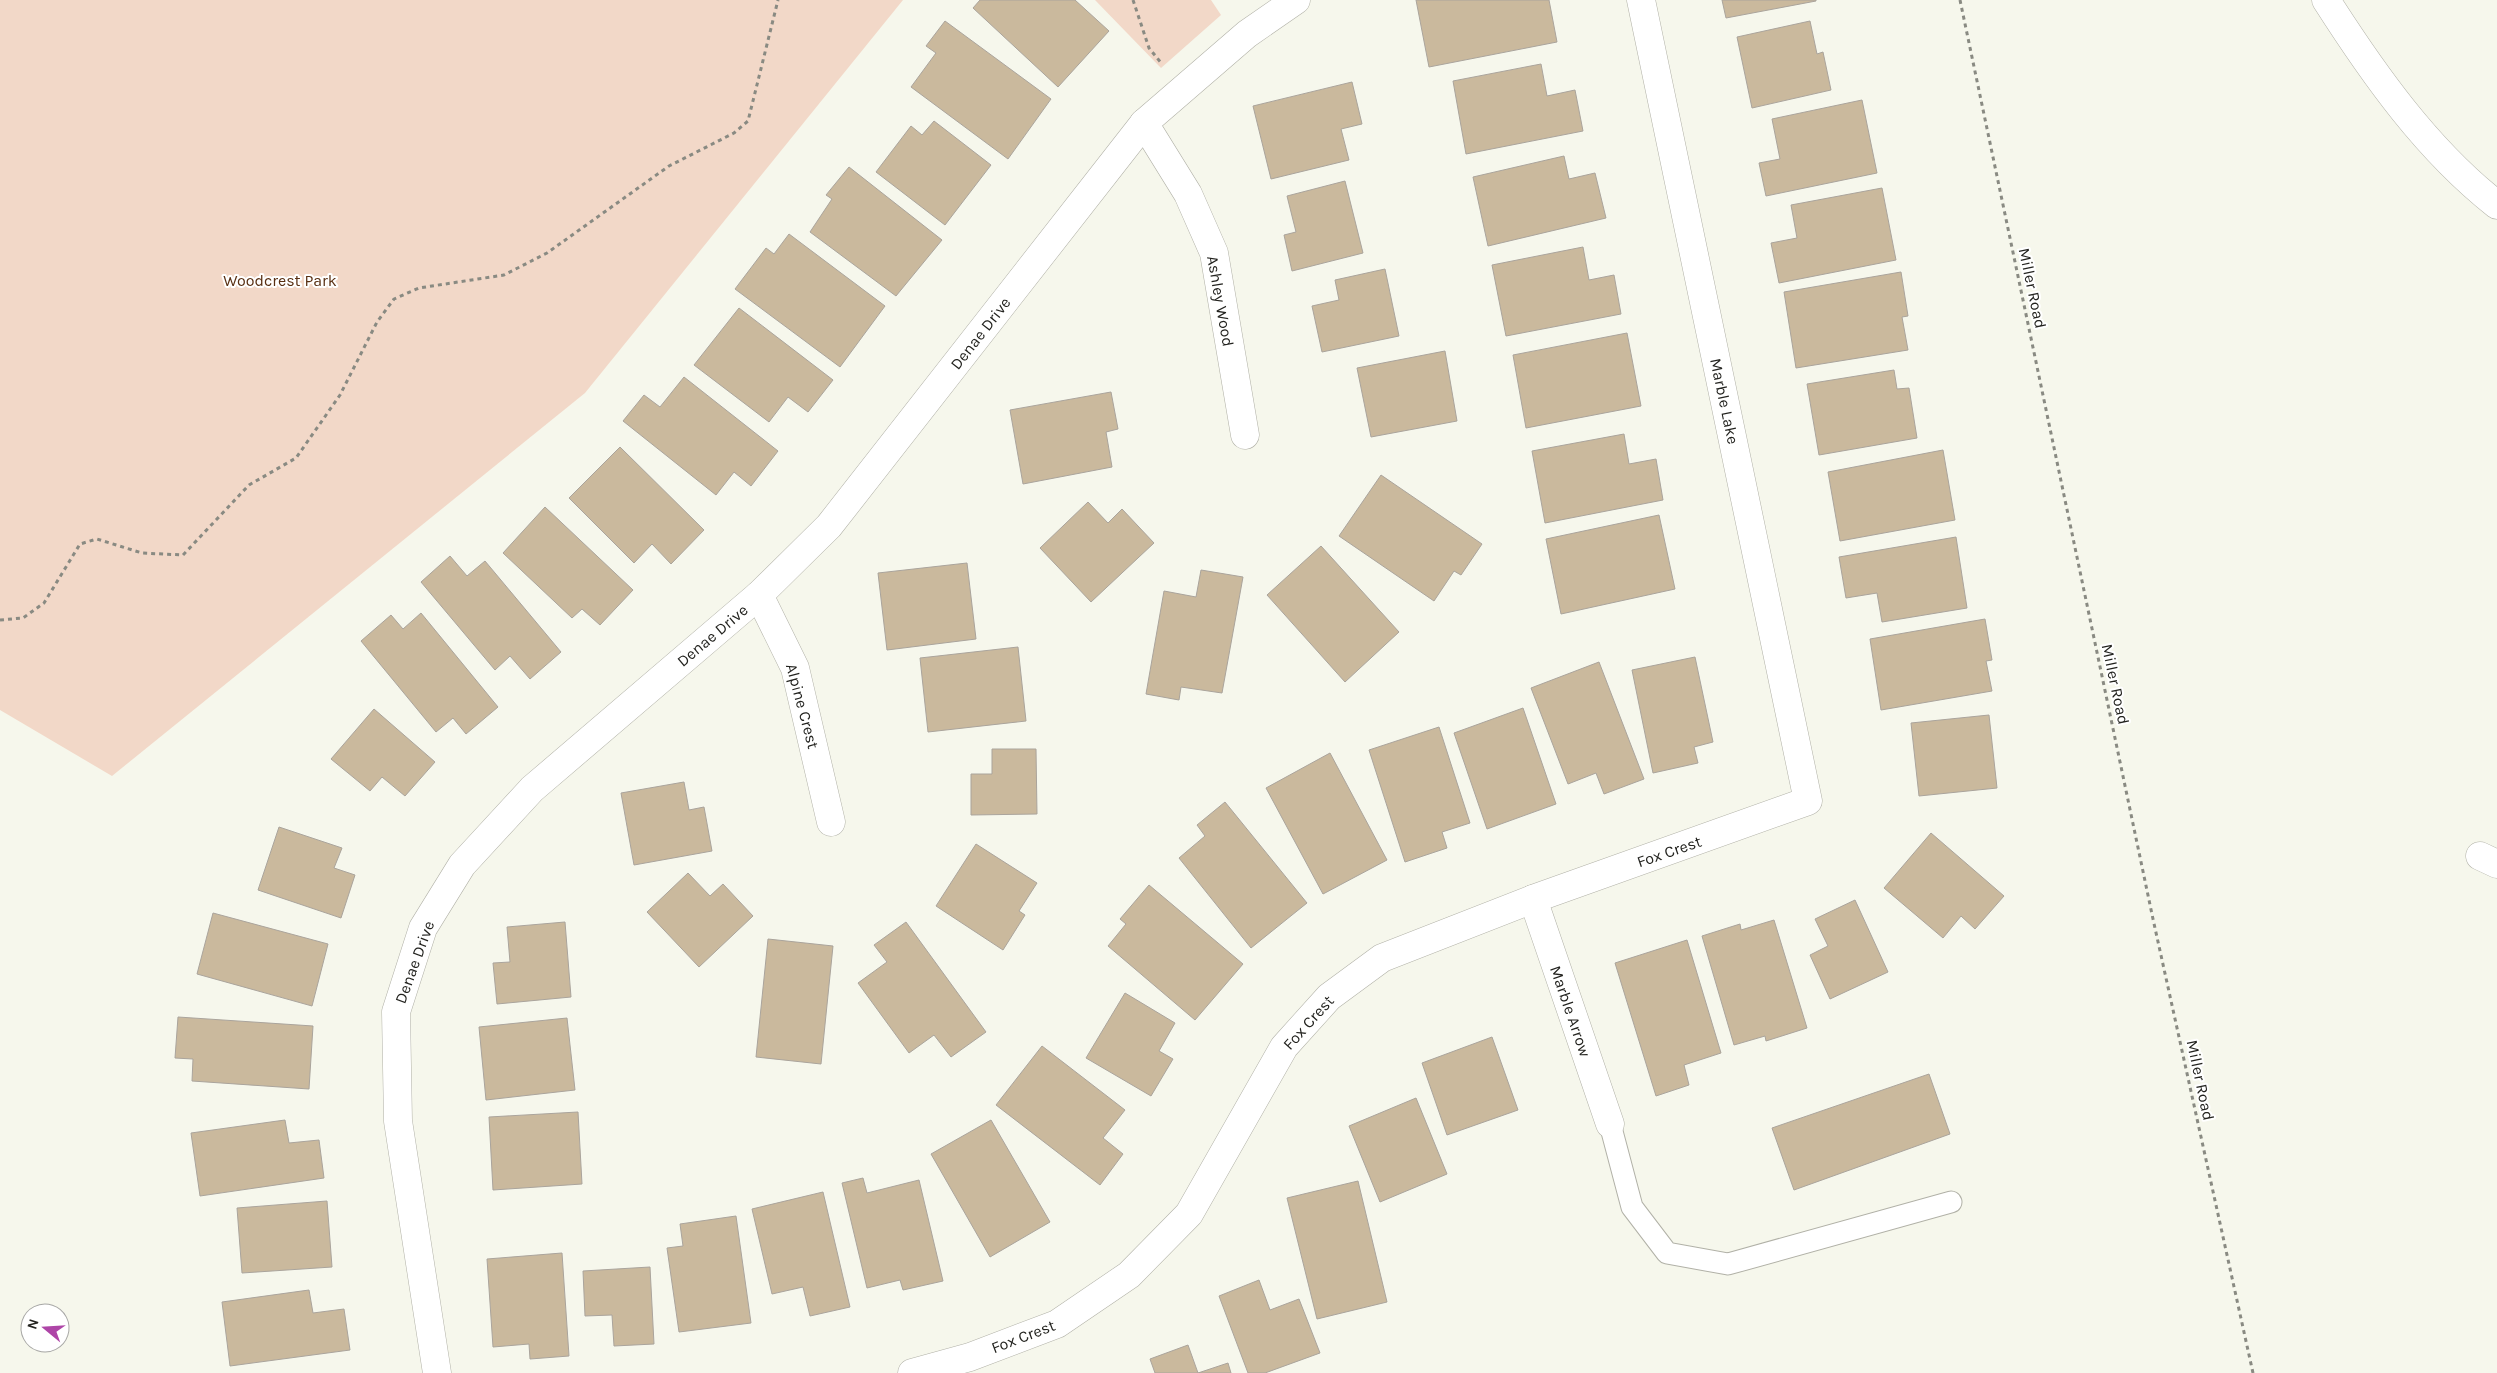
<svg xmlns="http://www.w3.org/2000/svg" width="2497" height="1373" font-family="Karla,sans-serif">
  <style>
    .green { fill: #f2d8c8 }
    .building { fill: #cab99d; stroke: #aaa49c }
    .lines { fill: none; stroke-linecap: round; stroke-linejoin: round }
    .lane-casing { stroke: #b1b1a7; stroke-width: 23 }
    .street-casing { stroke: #b1b1a7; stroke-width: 29 }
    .path { stroke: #898a82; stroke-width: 3; stroke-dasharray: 4 4; stroke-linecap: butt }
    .lane { stroke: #fff; stroke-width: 21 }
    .street { stroke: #fff; stroke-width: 28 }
    .labels { text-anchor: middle; stroke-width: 4; stroke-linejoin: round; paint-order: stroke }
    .park-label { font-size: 16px; fill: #582f12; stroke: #fff }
    .street-label { font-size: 16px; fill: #23231f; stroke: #fff }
  </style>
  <rect width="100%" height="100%" fill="#f6f7ec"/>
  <g class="green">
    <polygon points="0,0 903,0 585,393 112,776 0,710"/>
    <polygon points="1095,0 1211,0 1221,15 1161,68"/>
  </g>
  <g class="building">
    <polygon points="980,0 1075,0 1109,31 1058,87 973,8"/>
    <polygon points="1416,0 1549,0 1557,42 1429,67"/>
    <polygon points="1722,0 1816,0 1816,1 1726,18"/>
    <polygon points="945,21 1051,99 1008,159 911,87 936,53 926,46"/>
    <polygon points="1810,21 1817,54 1823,52 1831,90 1752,108 1737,37"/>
    <polygon points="1541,64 1547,96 1575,90 1583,131 1466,154 1453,81"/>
    <polygon points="1352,82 1362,124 1341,129 1349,160 1271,179 1253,106"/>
    <polygon points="1862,100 1877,173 1766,196 1759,163 1780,159 1772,119"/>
    <polygon points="934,121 991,165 945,225 876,172 911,126 922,135"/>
    <polygon points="1564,156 1569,179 1595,173 1606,218 1488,246 1473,177"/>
    <polygon points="849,167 942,240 896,296 810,232 832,199 826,195"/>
    <polygon points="1345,181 1363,253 1292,271 1284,235 1296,232 1287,196"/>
    <polygon points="1882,188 1896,260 1779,283 1771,243 1797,238 1791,205"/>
    <polygon points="789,234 885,306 840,367 735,289 766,248 774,254"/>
    <polygon points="1583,247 1589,280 1614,275 1621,314 1506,336 1492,265"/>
    <polygon points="1385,269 1399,336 1322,352 1312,306 1339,300 1335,280"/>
    <polygon points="1901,272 1908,316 1902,317 1908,350 1796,368 1784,292"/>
    <polygon points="739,308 833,380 808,412 788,397 769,422 694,365"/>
    <polygon points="1627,333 1641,406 1526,428 1513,355"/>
    <polygon points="1445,351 1457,421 1371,437 1357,368"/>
    <polygon points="1894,370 1897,389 1909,388 1917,438 1819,455 1807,384"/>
    <polygon points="684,377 778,451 751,486 734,472 716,495 623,421 644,395 660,407"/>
    <polygon points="1111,392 1118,429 1106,432 1112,467 1023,484 1010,410"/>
    <polygon points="1624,434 1629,464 1656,459 1663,500 1545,523 1532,451"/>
    <polygon points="620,447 704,530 671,564 652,544 634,563 569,498"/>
    <polygon points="1943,450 1955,520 1840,541 1828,472"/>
    <polygon points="1381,475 1482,544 1461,575 1454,571 1434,601 1339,536"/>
    <polygon points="1088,502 1108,523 1122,509 1154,543 1091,602 1040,548"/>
    <polygon points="545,507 633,590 600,625 582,609 572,618 503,553"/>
    <polygon points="1659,515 1675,589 1561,614 1546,539"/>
    <polygon points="1956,537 1967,608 1882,622 1877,593 1846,598 1839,557"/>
    <polygon points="1321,546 1399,632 1345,682 1267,595"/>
    <polygon points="450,556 467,576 485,561 561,652 530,679 510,656 495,670 421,582"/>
    <polygon points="967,563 976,639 887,650 878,573"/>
    <polygon points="1201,570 1243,577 1222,693 1181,687 1179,700 1146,694 1164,591 1196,597"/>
    <polygon points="421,613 498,707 466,734 453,718 436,732 361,641 391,615 403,629"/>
    <polygon points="1985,619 1992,660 1986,661 1992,691 1881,710 1870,639"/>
    <polygon points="1018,647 1026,721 928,732 920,658"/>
    <polygon points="1695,657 1713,742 1694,747 1698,763 1653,773 1632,670"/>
    <polygon points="1599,662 1644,779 1604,794 1596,773 1568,784 1531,688"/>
    <polygon points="1523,708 1556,804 1487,829 1454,733"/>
    <polygon points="374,709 435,762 405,796 382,777 370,791 331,759"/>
    <polygon points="1989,715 1997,788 1919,796 1911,723"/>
    <polygon points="1439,727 1470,823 1442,832 1447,848 1405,862 1369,750"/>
    <polygon points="992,749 1036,749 1037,814 971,815 971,774 992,774"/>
    <polygon points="1330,753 1387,860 1323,894 1266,788"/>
    <polygon points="684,782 689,810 704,807 712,851 634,865 621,793"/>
    <polygon points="1225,802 1307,903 1251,948 1179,858 1205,836 1197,825"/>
    <polygon points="279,827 342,848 334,868 355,875 341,918 258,890"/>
    <polygon points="1931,833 2004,896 1975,929 1961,916 1943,938 1884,888"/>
    <polygon points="976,844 1037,883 1019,911 1025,915 1003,950 936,906"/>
    <polygon points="688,873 710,896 723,884 753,916 699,967 647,912"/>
    <polygon points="1149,885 1243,964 1195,1020 1108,946 1126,924 1120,919"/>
    <polygon points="1855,900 1888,972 1830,999 1810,955 1828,946 1815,919"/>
    <polygon points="213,913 328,944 312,1006 197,974"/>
    <polygon points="1774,920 1807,1028 1766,1041 1765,1036 1734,1045 1702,936 1740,924 1741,930"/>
    <polygon points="565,922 571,997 497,1004 493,963 510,962 507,927"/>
    <polygon points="906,922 986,1032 951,1057 934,1035 909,1053 858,983 887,962 874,945"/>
    <polygon points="768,939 833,946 821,1064 756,1057"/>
    <polygon points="1687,940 1721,1053 1684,1065 1689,1085 1656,1096 1615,963"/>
    <polygon points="1125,993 1175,1023 1159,1051 1173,1059 1151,1096 1086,1058"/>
    <polygon points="178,1017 313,1026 309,1089 192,1081 193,1059 175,1058"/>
    <polygon points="567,1018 575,1090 486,1100 479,1027"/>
    <polygon points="1492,1037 1518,1110 1447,1135 1422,1063"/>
    <polygon points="1042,1046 1125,1110 1103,1138 1123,1154 1100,1185 996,1105"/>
    <polygon points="1929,1074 1950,1134 1794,1190 1772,1128"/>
    <polygon points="1416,1098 1447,1174 1380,1202 1349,1126"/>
    <polygon points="578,1112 582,1184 493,1190 489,1117"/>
    <polygon points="285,1120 289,1143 319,1140 324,1178 200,1196 191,1133"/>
    <polygon points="991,1120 1050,1222 990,1257 931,1154"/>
    <polygon points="863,1178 867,1193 919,1180 943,1281 903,1290 900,1280 867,1288 842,1183"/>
    <polygon points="1358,1181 1387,1302 1317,1319 1287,1198"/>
    <polygon points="823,1192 850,1307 810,1316 803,1287 772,1294 752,1209"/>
    <polygon points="327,1201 332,1267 242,1273 237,1208"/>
    <polygon points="736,1216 751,1323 679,1332 667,1248 683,1246 680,1224"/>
    <polygon points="562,1253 569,1356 530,1359 529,1344 493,1347 487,1259"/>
    <polygon points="650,1267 654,1344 614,1346 612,1315 585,1316 583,1271"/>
    <polygon points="1259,1280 1270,1310 1299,1299 1320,1353 1265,1373 1248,1373 1219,1296"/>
    <polygon points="309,1290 313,1313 344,1309 350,1350 230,1366 222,1302"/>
    <polygon points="1188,1345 1198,1373 1155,1373 1150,1359"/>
    <polygon points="1228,1363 1231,1373 1198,1373"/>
  </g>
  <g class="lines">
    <defs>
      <polyline id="lane" points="1610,1124 1632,1207 1667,1253 1728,1264 1951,1202"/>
      <g id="street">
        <path d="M2326,0C2374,75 2427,150 2497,205"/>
        <polyline points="1144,123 1188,194 1214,253 1245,435"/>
        <polyline points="759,595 795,668 831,822"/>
        <polyline points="2480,856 2497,864"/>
        <polyline points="1533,899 1610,1124"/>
        <polyline points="437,1373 398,1121 396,1012 423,928 462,865 532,789 759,595 829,526 1144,123 1247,34 1296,0"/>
        <polyline points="912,1373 970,1357 1057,1324 1129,1275 1189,1214 1284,1047 1329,997 1382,958 1533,899 1808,801 1641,0"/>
      </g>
    </defs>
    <use href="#lane" class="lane-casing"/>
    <use href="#street" class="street-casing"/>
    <g class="path">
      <polyline points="1133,0 1149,48 1162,64"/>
      <polyline points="1960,0 2153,919 2253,1373"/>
      <polyline points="0,620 23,618 44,603 80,544 97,539 142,553 183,555 249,485 296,458 340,395 377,322 394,299 419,288 504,275 547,253 669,166 734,133 748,121 778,0"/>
    </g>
    <use href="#lane" class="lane"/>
    <use href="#street" class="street"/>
  </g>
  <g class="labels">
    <g class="park-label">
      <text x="280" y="286">Woodcrest Park</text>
    </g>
    <g class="street-label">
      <text transform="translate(2033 288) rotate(78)" y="6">Miller Road</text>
      <text transform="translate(1221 301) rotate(80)" y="6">Ashley Wood</text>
      <text transform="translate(980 333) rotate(-52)" y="6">Denae Drive</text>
      <text transform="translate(1725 401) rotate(78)" y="6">Marble Lake</text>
      <text transform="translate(712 635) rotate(-40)" y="6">Denae Drive</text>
      <text transform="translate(2116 684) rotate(78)" y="6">Miller Road</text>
      <text transform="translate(803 706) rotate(75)" y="6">Alpine Crest</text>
      <text transform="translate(1669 851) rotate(-19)" y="6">Fox Crest</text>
      <text transform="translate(414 962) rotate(-70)" y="6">Denae Drive</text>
      <text transform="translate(1571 1011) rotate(71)" y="6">Marble Arrow</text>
      <text transform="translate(1308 1022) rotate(-48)" y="6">Fox Crest</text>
      <text transform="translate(2201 1080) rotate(78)" y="6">Miller Road</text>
      <text transform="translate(1023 1336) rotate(-21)" y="6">Fox Crest</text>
    </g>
  </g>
  <g transform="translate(45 1328) rotate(288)"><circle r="24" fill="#ffffff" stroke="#a7a7a5"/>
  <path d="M0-4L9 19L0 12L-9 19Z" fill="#ae45a7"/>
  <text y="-8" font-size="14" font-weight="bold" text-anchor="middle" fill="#23231f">N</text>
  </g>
</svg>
